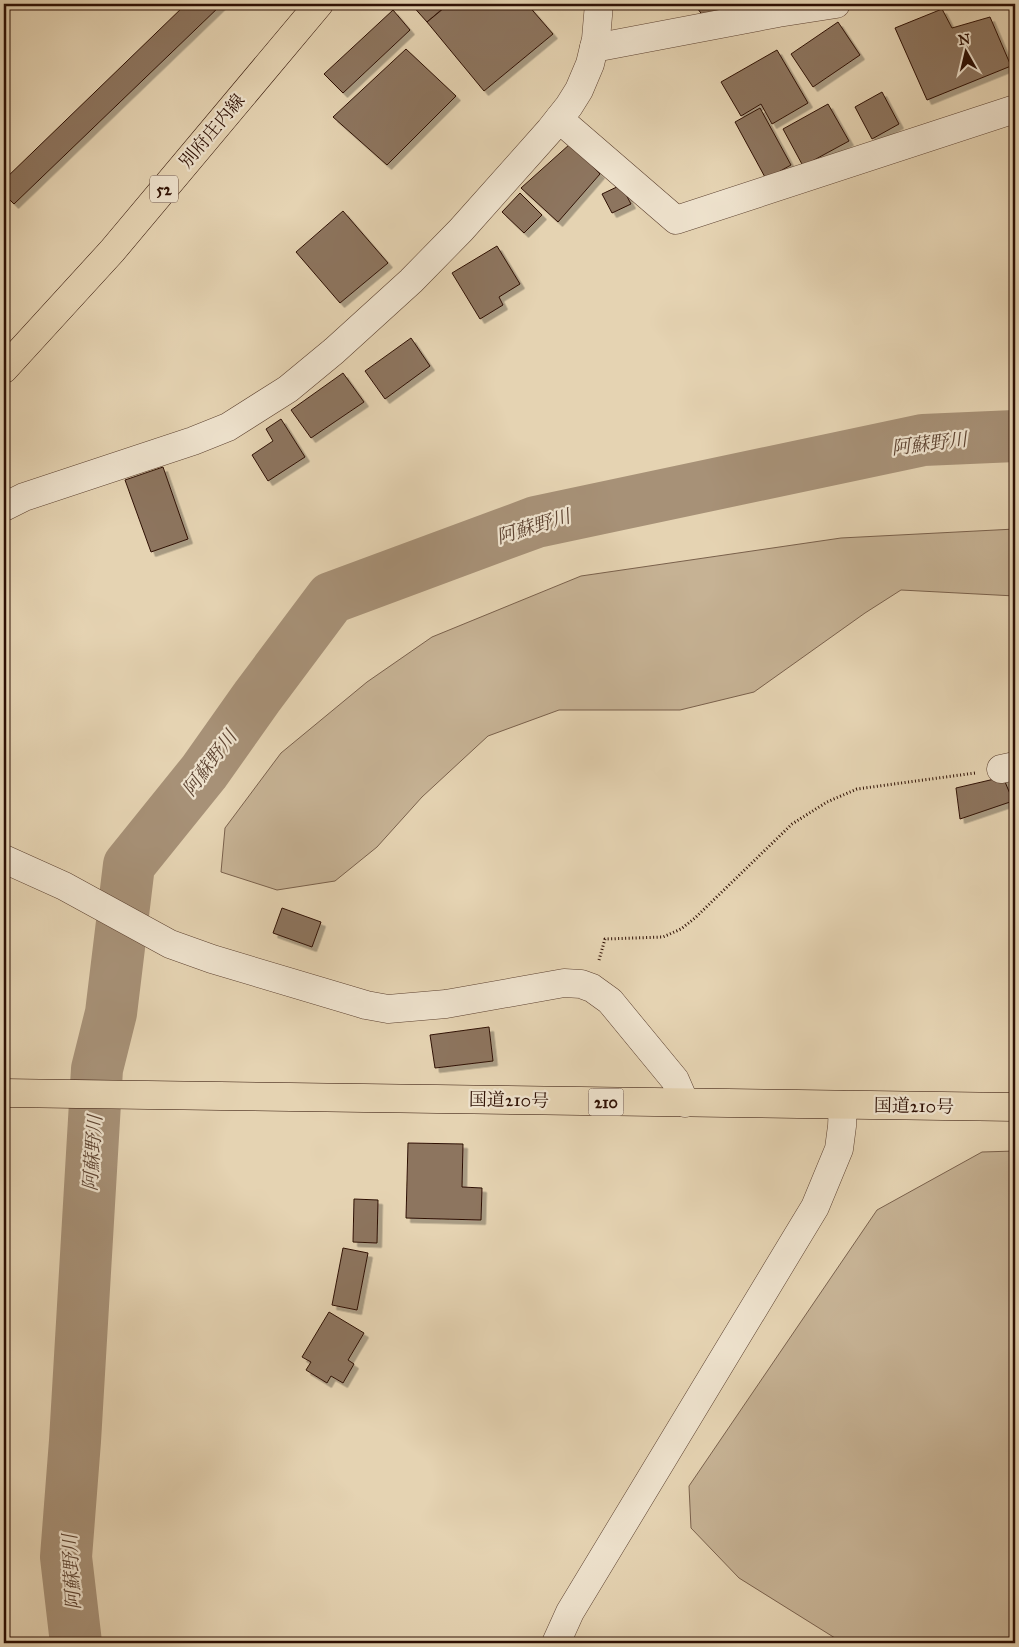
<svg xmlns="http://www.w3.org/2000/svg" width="1019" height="1647" font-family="'IM FELL Great Primer','Noto Serif JP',serif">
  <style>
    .green { fill: #c6b294; stroke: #7a614c }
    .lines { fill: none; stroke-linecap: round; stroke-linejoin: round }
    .river { stroke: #a79177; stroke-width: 52 }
    .building { fill: #8d755e; stroke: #2e1004; filter: url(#shadow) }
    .minor-casing { stroke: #5c4130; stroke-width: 29 }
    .major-casing { stroke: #2e1004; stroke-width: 29 }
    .highway-casing { stroke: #2e1004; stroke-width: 29 }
    .path { stroke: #2e1004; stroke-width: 3; stroke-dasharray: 1 2.5; stroke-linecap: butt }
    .minor { stroke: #eee2cd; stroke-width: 28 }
    .major { stroke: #e5d3b2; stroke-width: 28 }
    .highway { stroke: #e5d3b2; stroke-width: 28 }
    .labels { text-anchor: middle; stroke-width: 4.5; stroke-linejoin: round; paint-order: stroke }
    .shield { fill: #eee2cd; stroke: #684f40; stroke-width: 1 }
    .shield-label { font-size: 16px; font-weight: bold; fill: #2e1004 }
    .street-label { font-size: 18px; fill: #2e1004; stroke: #eee2cd }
    .water-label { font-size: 19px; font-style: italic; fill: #5e4432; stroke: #eee2cd }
  </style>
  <defs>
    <filter id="shadow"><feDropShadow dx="4.5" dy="4.5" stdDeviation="0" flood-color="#0004"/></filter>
  </defs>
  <rect width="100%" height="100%" fill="#e5d3b2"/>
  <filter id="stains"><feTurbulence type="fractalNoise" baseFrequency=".004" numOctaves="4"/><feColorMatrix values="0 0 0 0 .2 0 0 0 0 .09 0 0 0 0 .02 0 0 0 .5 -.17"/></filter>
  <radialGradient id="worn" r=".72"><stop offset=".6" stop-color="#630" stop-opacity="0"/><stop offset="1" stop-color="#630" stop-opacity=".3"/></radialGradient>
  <g class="green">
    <polygon points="1015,529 1015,596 901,590 865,613 754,692 680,710 559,710 488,736 422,797 377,847 335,881 277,890 221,872 225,828 281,753 367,682 432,637 581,576 841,538"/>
    <polygon points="1015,1151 1015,1643 843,1643 739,1578 691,1528 689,1486 877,1210 982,1152"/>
  </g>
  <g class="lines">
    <polyline class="river" points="76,1643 66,1557 75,1441 97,1069 111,1013 129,865 204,772 257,697 331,598 536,522 923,440 1015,436"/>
  </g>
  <g class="building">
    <polygon points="186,4 222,4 14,204 4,194 4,180"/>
    <polygon points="411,4 448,4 427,22"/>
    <polygon points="449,4 527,4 553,34 484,91 427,22"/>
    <polygon points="694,4 731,4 707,21"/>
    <polygon points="942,9 952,28 990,17 1011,66 927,100 895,28"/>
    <polygon points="393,10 410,30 343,93 324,74"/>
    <polygon points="838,22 860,55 813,87 791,54"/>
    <polygon points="406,49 456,96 387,165 333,117"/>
    <polygon points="777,50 808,103 772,124 761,104 741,116 721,82"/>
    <polygon points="882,92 899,124 872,139 855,107"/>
    <polygon points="828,104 849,141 803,166 783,129"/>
    <polygon points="760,108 791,165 766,179 735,122"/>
    <polygon points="570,144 600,174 558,222 521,188"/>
    <polygon points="621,185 631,204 612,213 602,194"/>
    <polygon points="520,193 542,215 524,233 502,212"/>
    <polygon points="343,211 388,263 340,303 296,252"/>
    <polygon points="497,246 520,284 499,297 503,305 480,319 452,273"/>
    <polygon points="411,338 430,366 385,399 365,371"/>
    <polygon points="343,373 364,402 311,438 291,410"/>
    <polygon points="281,419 305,457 268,481 252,455 273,441 266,429"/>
    <polygon points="163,467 188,539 151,552 125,480"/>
    <polygon points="1011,703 1015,703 1015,736"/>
    <polygon points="1003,777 1013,801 960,819 956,788"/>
    <polygon points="282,908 321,922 312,947 273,933"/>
    <polygon points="489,1027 493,1061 435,1068 430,1035"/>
    <polygon points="408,1143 463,1144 462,1187 482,1188 481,1220 406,1218"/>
    <polygon points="354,1199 378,1200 377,1243 353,1242"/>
    <polygon points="343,1248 368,1253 357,1310 332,1305"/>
    <polygon points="329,1312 364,1333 348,1360 354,1364 343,1383 331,1376 327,1383 306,1370 311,1362 302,1357"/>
  </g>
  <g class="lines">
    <defs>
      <g id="minor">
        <polyline points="594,48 778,13 836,4"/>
        <polyline points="559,119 676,220 1015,109"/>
        <polyline points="4,507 24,497 193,441 228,427 288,389 334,351 411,281 461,230 550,130 569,106 579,90 590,64 596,39 599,4"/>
        <polyline points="1001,769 1015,766"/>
        <polyline points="4,859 64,886 170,944 212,959 366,1005 388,1009 446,1004 564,983 581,984 592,988 610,1001 675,1080 685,1103"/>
        <polyline points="556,1643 570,1612 815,1207 839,1149 842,1126 843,1105"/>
      </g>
      <polyline id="major" points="4,369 112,251 319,4"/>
      <polyline id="highway" points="4,1093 1015,1107"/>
    </defs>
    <use href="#minor" class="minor-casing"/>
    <use href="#major" class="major-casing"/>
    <use href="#highway" class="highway-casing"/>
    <polyline class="path" points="599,960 605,939 663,937 681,929 695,918 792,824 827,802 857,789 975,773"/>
    <use href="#minor" class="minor"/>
    <use href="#major" class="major"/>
    <use href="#highway" class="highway"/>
  </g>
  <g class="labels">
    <g class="shield">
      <rect x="150" y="175.5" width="28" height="27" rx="4"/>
      <rect x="588.5" y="1088.5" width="35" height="27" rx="4"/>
    </g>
    <g class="shield-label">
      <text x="164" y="195">52</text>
      <text x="606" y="1108">210</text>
    </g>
    <g class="street-label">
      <text transform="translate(212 131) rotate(-50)" y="6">別府庄内線</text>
      <text transform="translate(509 1100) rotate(1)" y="6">国道210号</text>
      <text transform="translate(914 1106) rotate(1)" y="6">国道210号</text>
    </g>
    <g class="water-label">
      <text transform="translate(929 443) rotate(-7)" y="7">阿蘇野川</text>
      <text transform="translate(533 526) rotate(-17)" y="7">阿蘇野川</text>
      <text transform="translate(209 763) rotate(-53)" y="7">阿蘇野川</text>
      <text transform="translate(92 1153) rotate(-86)" y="7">阿蘇野川</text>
      <text transform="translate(71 1572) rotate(-93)" y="7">阿蘇野川</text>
    </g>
  </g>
  <rect width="1019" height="1647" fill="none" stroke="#e5d3b2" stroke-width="20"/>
  <rect x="5" y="5" width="1009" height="1637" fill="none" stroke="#2e1004" stroke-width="2.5"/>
  <rect x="10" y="10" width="999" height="1627" fill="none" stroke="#2e1004"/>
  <g transform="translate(966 52) rotate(352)" stroke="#eee2cd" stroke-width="4" paint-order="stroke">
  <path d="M0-4L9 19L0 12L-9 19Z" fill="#2e1004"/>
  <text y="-8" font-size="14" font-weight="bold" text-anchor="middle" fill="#2e1004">N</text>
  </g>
  <rect width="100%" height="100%" filter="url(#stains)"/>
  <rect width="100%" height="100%" fill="url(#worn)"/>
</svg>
